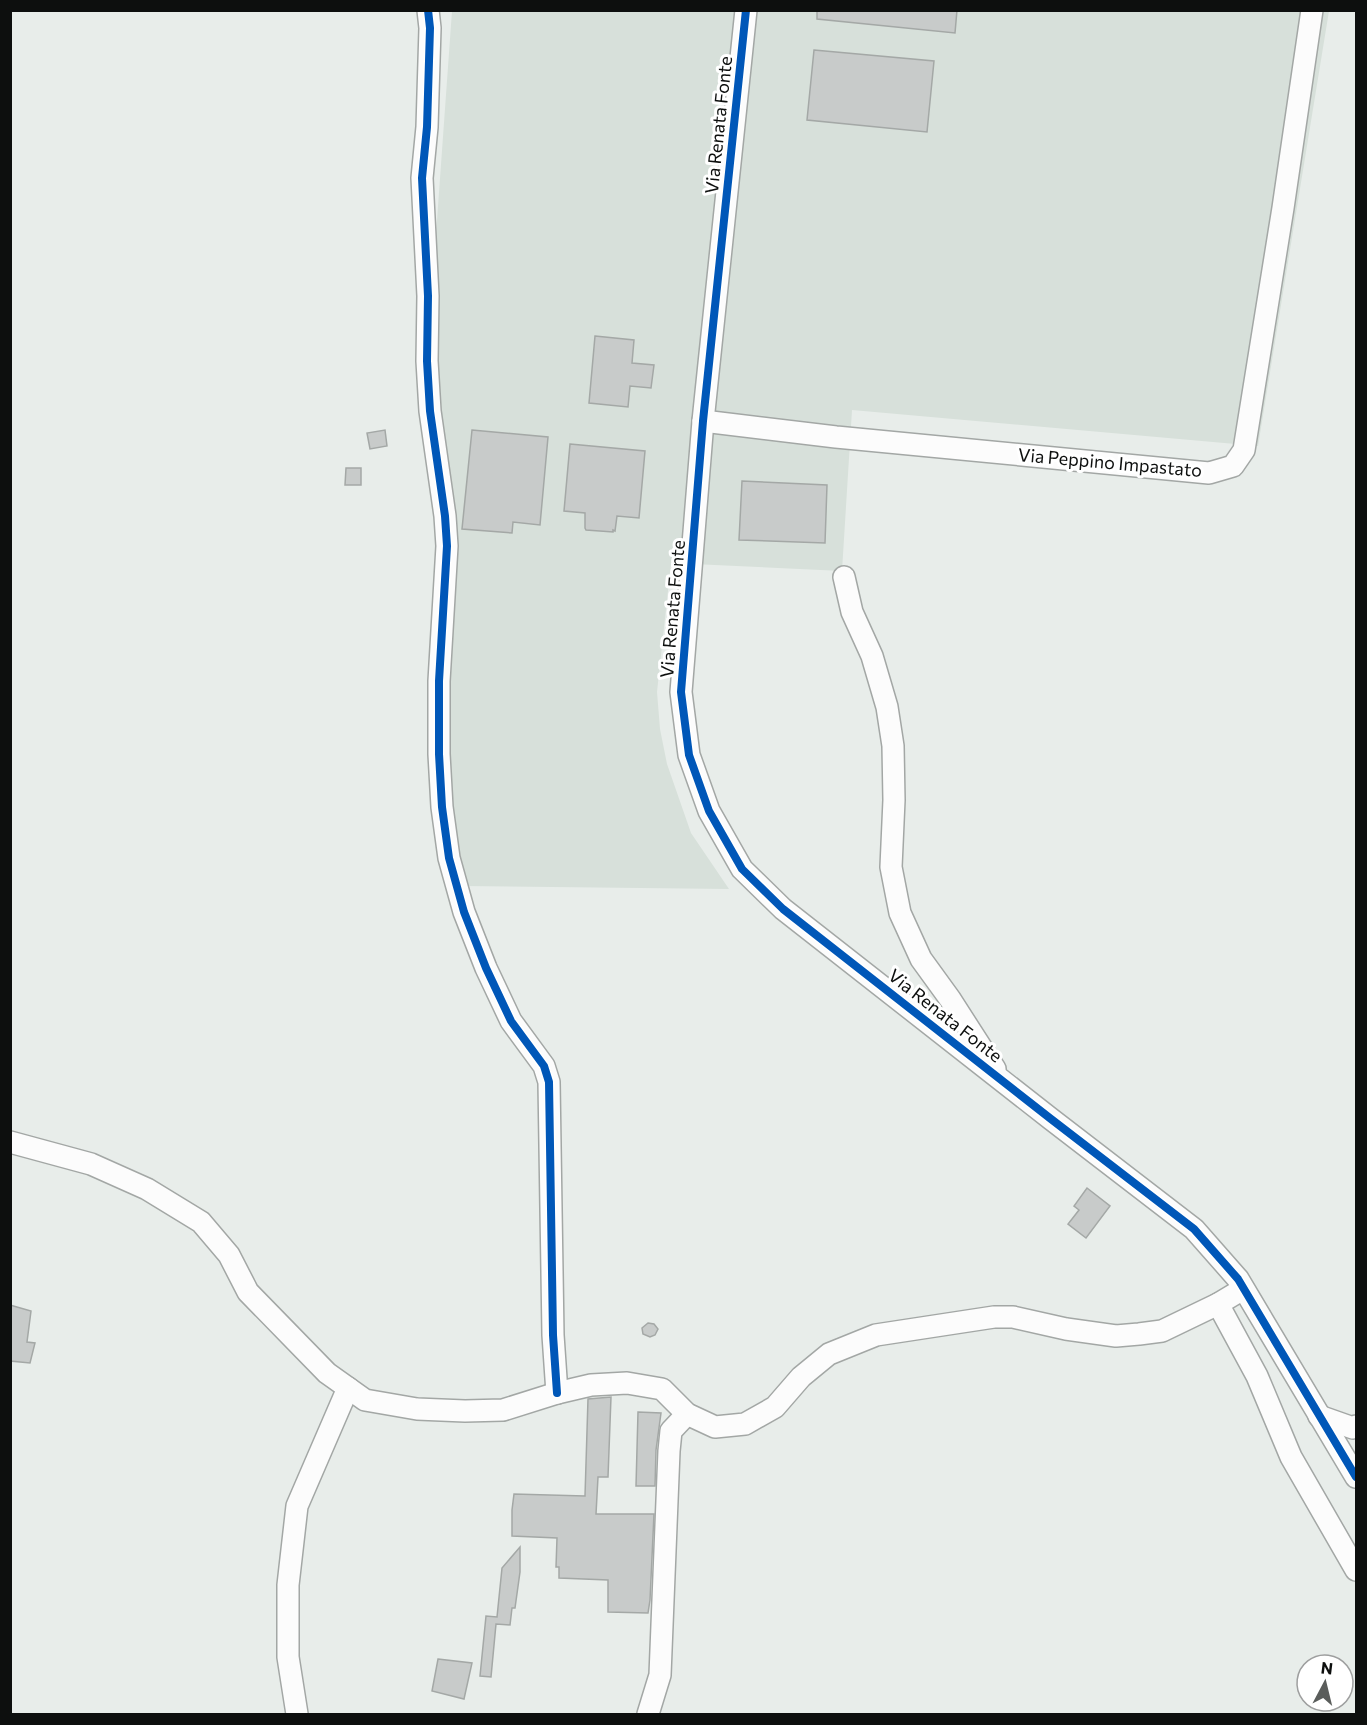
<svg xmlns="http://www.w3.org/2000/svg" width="1367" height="1725" font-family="Commissioner,sans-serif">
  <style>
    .built { fill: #d7e0da }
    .building { fill: #c8cbca; stroke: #a4a8a6; stroke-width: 1.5 }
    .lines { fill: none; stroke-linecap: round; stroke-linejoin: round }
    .minor-casing { stroke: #a3a7a5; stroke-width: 24 }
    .minor { stroke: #fcfcfc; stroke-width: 21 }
    .cycleway-casing { stroke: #fff; stroke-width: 11 }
    .cycleway { stroke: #0057b8; stroke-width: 8 }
    .labels { text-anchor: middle; stroke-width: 6; stroke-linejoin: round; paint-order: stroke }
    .street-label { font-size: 18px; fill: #0d0f0e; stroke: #fff }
  </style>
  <rect width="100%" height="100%" fill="#e8edea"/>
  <polygon class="built" points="452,11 1329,11 1258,446 852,410 842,571 671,563 657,692 660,729 667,764 691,833 729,889 462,886 449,824 431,304"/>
  <g class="building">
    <polygon points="817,10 957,10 955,33 817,19"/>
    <polygon points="814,50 934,61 927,132 807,120"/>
    <polygon points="595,336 634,340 632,363 654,365 651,388 630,386 628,407 589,403"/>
    <polygon points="385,430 387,446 370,449 367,433"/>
    <polygon points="472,430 548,437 540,525 513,522 512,533 462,529"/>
    <polygon points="570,444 645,451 639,518 617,516 615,531 613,530 613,532 586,530 585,528 585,513 564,511"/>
    <polygon points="346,468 361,468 361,485 345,485"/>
    <polygon points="742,481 827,485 825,543 739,540"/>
    <polygon points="1087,1188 1110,1206 1086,1238 1068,1224 1079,1210 1074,1206"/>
    <polygon points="10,1305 31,1311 27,1342 35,1343 30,1363 10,1361"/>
    <polygon points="648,1323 654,1324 658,1329 655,1335 650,1337 643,1334 642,1328"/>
    <polygon points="611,1397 608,1477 598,1477 596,1514 654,1514 650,1600 648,1613 608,1612 608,1580 559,1578 559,1567 556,1567 557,1538 512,1536 512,1510 514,1494 585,1496 588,1399"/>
    <polygon points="638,1412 661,1413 656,1450 655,1486 636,1486"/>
    <polygon points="520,1547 520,1572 515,1608 512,1608 510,1625 496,1624 491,1677 480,1676 486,1616 497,1617 502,1568"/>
    <polygon points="438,1659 472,1663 464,1699 432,1691"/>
  </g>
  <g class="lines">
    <defs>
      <g id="minor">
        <polyline points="428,10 430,28 427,127 422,178 428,296 427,361 430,411 445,516 447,546 439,681 439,754 442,807 449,858 464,912 486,968 511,1021 544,1066 549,1082 553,1335 557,1393"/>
        <polyline points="746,10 703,421 681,692 689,755 709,811 742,869 783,909 1051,1119 1194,1229 1238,1279 1356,1477"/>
        <polyline points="703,421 836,437 1209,473 1233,466 1244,450 1283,208 1312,10"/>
        <polyline points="844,577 852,612 872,656 887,707 893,746 894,800 891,867 900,913 921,959 950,999 995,1069"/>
        <polyline points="10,1142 91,1164 147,1189 201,1222 229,1255 248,1292 327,1373 365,1400 417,1409 465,1411 503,1410 557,1393 591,1385 627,1383 662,1389 687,1414 715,1427 745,1424 775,1407 801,1377 829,1354 876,1335 994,1317 1013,1317 1066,1329 1116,1336 1139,1334 1162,1331 1218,1304 1243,1289"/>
        <polyline points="1218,1304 1257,1376 1291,1457 1356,1570"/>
        <polyline points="1319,1416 1353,1428 1356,1426"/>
        <polyline points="297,1714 288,1657 288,1585 297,1506 348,1388"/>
        <polyline points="648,1714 660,1675 669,1451 671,1431 687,1414"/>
      </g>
    </defs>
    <use href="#minor" class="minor-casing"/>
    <use href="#minor" class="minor"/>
    <defs>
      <g id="cycleway">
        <polyline points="428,10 430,28 427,127 422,178 428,296 427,361 430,411 445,516 447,546 439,681 439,754 442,807 449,858 464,912 486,968 511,1021 544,1066 549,1082 553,1335 557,1393"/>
        <polyline points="746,10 703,421 681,692 689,755 709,811 742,869 783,909 1051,1119 1194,1229 1238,1279 1356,1477"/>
      </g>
    </defs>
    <use href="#cycleway" class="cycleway-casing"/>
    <use href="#cycleway" class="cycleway"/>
  </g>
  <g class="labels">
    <g class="street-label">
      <text transform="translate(719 125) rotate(-84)" y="6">Via Renata Fonte</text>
      <text transform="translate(1110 463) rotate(5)" y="6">Via Peppino Impastato</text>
      <text transform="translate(673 609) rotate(-85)" y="6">Via Renata Fonte</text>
      <text transform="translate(945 1016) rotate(38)" y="6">Via Renata Fonte</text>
    </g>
  </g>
  <rect width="1367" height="1725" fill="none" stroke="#0d0f0e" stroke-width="24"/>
  <g transform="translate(1325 1683) rotate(7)"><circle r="28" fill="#ffffff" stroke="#9e9f9f" stroke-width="1.5"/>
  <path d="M0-4.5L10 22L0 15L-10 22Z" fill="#5a5d5b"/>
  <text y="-9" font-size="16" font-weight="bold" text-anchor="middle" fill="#0d0f0e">N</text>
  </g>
</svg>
